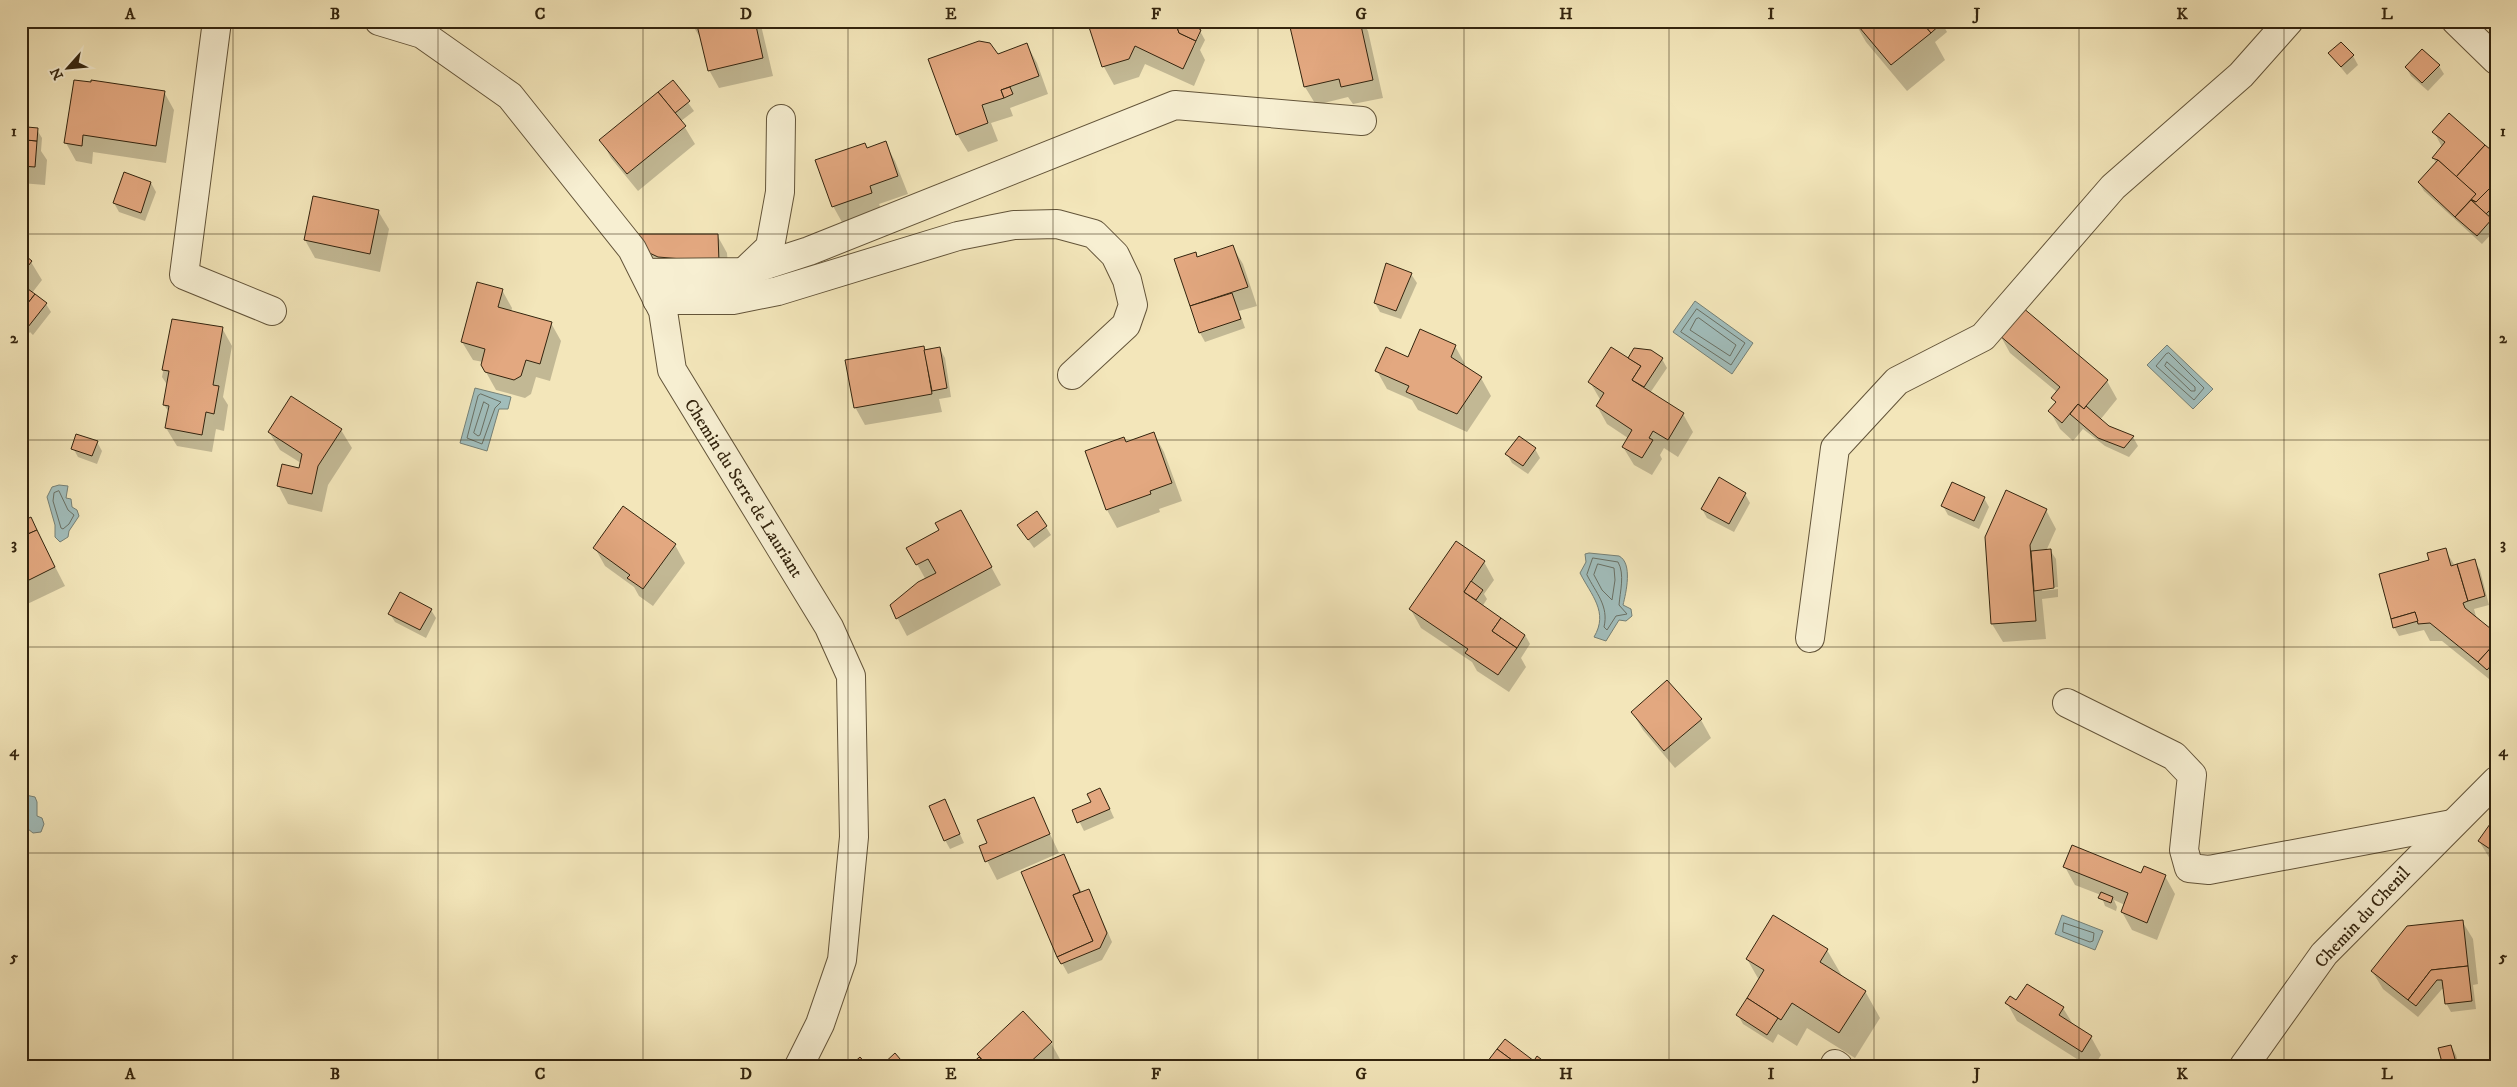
<svg xmlns="http://www.w3.org/2000/svg" width="2517" height="1087" font-family="'IM FELL DW Pica',serif">
  <style>
    .water { fill: #a1bdbb; stroke: #758076 }
    .shadow { fill: #0003; fill-rule: evenodd }
    .lines { fill: none; stroke-linecap: round; stroke-linejoin: round }
    .shore { stroke: #6a7064; stroke-width: 1 }
    .building { fill: #e3a880; stroke: #33240e }
    .minor-casing { stroke: #635439; stroke-width: 30 }
    .minor { stroke: #f7efd2; stroke-width: 28 }
    .grid { fill: none; stroke: #33240e; stroke-width: 1; stroke-opacity: 0.55 }
    .labels { text-anchor: middle; stroke-width: 4; stroke-linejoin: round; paint-order: stroke }
    .street-label { font-size: 18px; fill: #33240e; stroke: #f7efd2 }
    .neatline { fill: none; stroke: #33240e; stroke-width: 2 }
    .grid-label { font-size: 16px; text-anchor: middle; font-weight: bold; fill: #33240e }
  </style>
  <rect width="100%" height="100%" fill="#f3e6ba"/>
  <filter id="stains"><feTurbulence type="fractalNoise" baseFrequency=".004" numOctaves="4"/><feColorMatrix values="0 0 0 0 .2 0 0 0 0 .09 0 0 0 0 .02 0 0 0 .5 -.17"/></filter>
  <radialGradient id="worn" r=".72"><stop offset=".6" stop-color="#630" stop-opacity="0"/><stop offset="1" stop-color="#630" stop-opacity=".3"/></radialGradient>
  <g class="water">
    <polygon points="1695,301 1753,343 1732,374 1673,332"/>
    <polygon points="2167,345 2213,389 2193,409 2147,365"/>
    <polygon points="475,388 511,397 508,409 499,409 487,451 460,443"/>
    <polygon points="59,485 68,486 66,498 71,499 72,507 77,510 79,516 69,531 68,537 60,542 55,537 55,525 47,497 52,487"/>
    <path d="M1589,553L1619,556C1633,563 1626,593 1623,605L1631,609L1632,616L1626,621L1619,620L1606,641L1594,637C1609,612 1591,595 1580,573L1586,562L1585,554Z"/>
    <polygon points="21,794 35,797 37,802 37,816 42,818 44,824 41,832 33,833 28,829 27,824 21,823"/>
    <polygon points="2062,915 2103,931 2095,950 2055,934"/>
  </g>
  <g class="shadow">
    <polygon points="690,21 760,21 773,76 719,88 709,70 701,39"/>
    <path d="M1089,21H1188L1189,26L1200,31L1205,40L1200,50L1205,60L1194,86L1145,64L1139,77L1114,85L1104,67ZM1197,34H1200L1194,47L1192,46Z"/>
    <polygon points="1322,21 1362,21 1368,31 1383,98 1353,104 1348,97 1316,105 1305,87 1291,28"/>
    <polygon points="1854,21 1941,21 1947,32 1935,42 1945,60 1907,91 1866,42"/>
    <polygon points="1027,45 1037,63 1048,94 1010,108 1013,116 991,123 998,141 968,152 957,134 998,56"/>
    <polygon points="2330,54 2353,56 2358,65 2347,75"/>
    <polygon points="2439,66 2444,74 2428,91 2411,76 2406,67"/>
    <polygon points="673,82 694,111 681,121 695,144 638,191 611,158 601,140"/>
    <polygon points="164,92 174,110 166,163 93,152 92,164 76,161 66,143"/>
    <polygon points="21,128 37,130 42,138 41,151 47,160 45,185 21,183"/>
    <polygon points="2434,132 2496,157 2496,218 2492,222 2496,229 2482,244 2424,191 2419,183 2437,164 2433,158 2442,147"/>
    <polygon points="885,143 895,161 908,194 879,204 882,211 843,224 833,206 867,149"/>
    <polygon points="151,183 156,192 145,221 119,212 114,203"/>
    <polygon points="378,211 389,229 380,272 315,258 305,240"/>
    <polygon points="717,235 727,253 729,279 670,274 643,252"/>
    <polygon points="1232,246 1243,264 1257,306 1239,311 1245,328 1205,342 1200,333 1176,260 1195,253 1198,258"/>
    <polygon points="21,254 31,262 42,280 32,293 46,304 51,312 33,335 30,332 27,336 21,330"/>
    <polygon points="1387,265 1411,274 1417,283 1401,319 1380,312 1375,303"/>
    <polygon points="502,290 512,308 511,312 551,323 561,341 550,381 536,377 531,394 525,398 496,390 482,365 483,362 473,360 462,342"/>
    <polygon points="173,320 222,328 232,346 223,397 228,405 224,431 216,429 212,452 177,446 166,428 169,412 164,405 168,386 162,377"/>
    <polygon points="2000,335 2107,381 2117,399 2100,420 2108,427 2133,437 2138,446 2129,457 2105,446 2083,429 2073,441 2060,429 2050,411 2056,403 2053,398 2057,392 2010,353"/>
    <polygon points="1455,346 1465,364 1464,367 1481,378 1491,396 1467,432 1418,410 1412,400 1387,389 1377,371 1408,358"/>
    <polygon points="923,348 925,351 940,349 945,358 951,397 939,399 942,412 865,425 855,407"/>
    <polygon points="1662,359 1667,368 1650,393 1683,414 1693,432 1678,457 1664,448 1660,455 1662,459 1652,475 1634,465 1623,447 1628,438 1607,424 1597,406 1601,401 1590,382 1631,361"/>
    <polygon points="341,430 352,448 328,485 322,512 288,504 278,485 300,470 301,463 280,450 269,432"/>
    <polygon points="1154,434 1164,452 1182,501 1159,509 1160,512 1117,528 1107,510 1127,443"/>
    <polygon points="97,442 102,451 97,464 78,457 73,448"/>
    <polygon points="1535,449 1540,458 1528,474 1512,463 1507,454"/>
    <polygon points="1745,494 1750,503 1734,532 1707,518 1702,509"/>
    <polygon points="1984,498 1989,507 1979,529 1948,515 1943,506"/>
    <polygon points="2046,510 2056,529 2046,551 2050,550 2056,559 2058,587 2042,588 2042,591 2058,589 2058,597 2042,599 2046,639 2003,642 1992,624"/>
    <polygon points="30,518 65,586 21,607 21,523"/>
    <polygon points="1046,527 1051,535 1034,548 1024,534"/>
    <polygon points="971,530 1001,585 907,636 891,606 926,580 908,548"/>
    <polygon points="675,545 685,563 653,606 639,596 634,587 605,566 595,548"/>
    <polygon points="2445,550 2455,566 2474,561 2480,570 2489,605 2474,609 2477,620 2496,635 2496,674 2489,679 2442,641 2430,641 2424,630 2399,636 2394,627 2431,561"/>
    <polygon points="1484,562 1494,580 1484,594 1487,599 1482,607 1525,635 1530,644 1521,658 1526,667 1509,692 1477,671 1472,662 1421,628 1411,610"/>
    <polygon points="431,610 436,618 426,638 395,622 390,614"/>
    <polygon points="1632,712 1701,720 1711,738 1675,768 1643,730"/>
    <polygon points="1033,798 1059,853 997,880 980,847 989,843"/>
    <polygon points="1105,798 1114,818 1084,831 1074,811"/>
    <polygon points="945,801 964,843 950,849 945,840"/>
    <polygon points="2496,819 2496,863 2490,859 2479,841"/>
    <polygon points="1064,855 1082,893 1093,899 1112,942 1102,960 1068,974 1058,956"/>
    <polygon points="2065,867 2165,876 2175,894 2157,940 2132,930 2122,912 2125,905 2114,900 2117,907 2116,911 2105,906 2101,895 2075,885"/>
    <polygon points="2462,921 2473,939 2478,984 2473,985 2476,1009 2451,1012 2446,1003 2444,989 2442,989 2418,1017 2383,989 2372,971"/>
    <polygon points="1827,950 1842,976 1865,991 1880,1018 1855,1058 1807,1028 1797,1046 1778,1034 1773,1043 1743,1024 1738,1015 1759,980 1747,959"/>
    <polygon points="2017,1002 2063,1008 2074,1026 2091,1037 2101,1055 2094,1066 2088,1066 2017,1021 2007,1003"/>
    <polygon points="1023,1013 1051,1043 1061,1061 1056,1066 971,1066"/>
    <polygon points="2451,1046 2456,1055 2459,1066 2444,1066"/>
  </g>
  <g class="lines">
    <g class="shore">
      <polygon points="1697,309 1745,343 1731,365 1681,332"/>
      <polygon points="1699,318 1736,345 1730,356 1690,330 1696,319"/>
      <polygon points="2169,353 2204,388 2194,400 2156,366 2166,354"/>
      <polygon points="2167,362 2195,387 2195,391 2191,391 2165,366"/>
      <polygon points="481,394 501,402 495,408 482,444 467,438 478,396"/>
      <polygon points="484,402 489,405 480,435 478,436 474,433"/>
      <polygon points="59,491 68,510 74,515 69,524 63,529 61,528 53,501 54,493"/>
      <path d="M1593,558L1618,562C1625,574 1620,592 1619,605L1627,614L1616,616L1607,630L1604,627C1609,606 1596,593 1587,575Z"/>
      <polygon points="1598,564 1614,568 1615,580 1612,600 1602,590 1594,575"/>
      <polygon points="2064,923 2094,933 2093,941 2090,942 2063,932"/>
    </g>
  </g>
  <g class="building">
    <polygon points="696,21 755,21 763,58 708,71"/>
    <polygon points="1087,21 1175,21 1179,33 1196,41 1183,69 1135,46 1129,59 1102,67"/>
    <polygon points="1175,21 1187,21 1201,30 1196,41 1179,33"/>
    <polygon points="1316,21 1360,21 1373,80 1341,87 1339,79 1304,87 1290,27"/>
    <polygon points="1854,21 1921,21 1931,33 1891,65"/>
    <polygon points="1921,21 1942,21 1943,22 1931,33"/>
    <polygon points="979,41 990,43 998,54 1027,43 1039,76 1001,90 1004,98 982,105 988,123 956,135 928,59"/>
    <polygon points="2341,42 2354,55 2341,67 2328,53"/>
    <polygon points="2422,49 2440,65 2422,83 2405,67"/>
    <polygon points="74,80 91,82 91,80 165,91 156,146 83,135 82,146 64,143"/>
    <polygon points="673,80 690,101 675,113 658,92"/>
    <polygon points="1010,87 1013,94 1004,98 1001,90"/>
    <polygon points="658,92 686,126 627,174 599,140"/>
    <polygon points="2449,113 2485,145 2456,177 2438,160 2432,158 2445,142 2432,132"/>
    <polygon points="21,127 27,127 26,140 37,141 35,167 21,166"/>
    <polygon points="27,127 38,128 37,141 26,140"/>
    <polygon points="886,141 898,176 870,186 872,193 832,207 815,160 865,143 867,148"/>
    <polygon points="2485,145 2496,154 2496,189 2492,186 2476,202 2471,199 2476,194 2456,177"/>
    <polygon points="2438,160 2476,194 2455,217 2418,182"/>
    <polygon points="124,172 151,182 141,213 113,203"/>
    <polygon points="2492,186 2496,189 2496,204 2486,214 2471,200 2476,202"/>
    <polygon points="313,196 379,210 370,254 304,240"/>
    <polygon points="2471,200 2492,219 2477,236 2455,217"/>
    <polygon points="631,234 718,234 719,262 658,257 643,250"/>
    <polygon points="1233,245 1248,287 1190,306 1174,259 1196,252 1197,257"/>
    <polygon points="21,252 32,261 21,275"/>
    <polygon points="1386,263 1412,273 1396,311 1374,303"/>
    <polygon points="477,282 503,289 498,307 552,322 540,364 526,360 521,376 514,380 485,372 481,365 485,349 461,342"/>
    <polygon points="21,284 35,294 21,312"/>
    <polygon points="1232,293 1241,319 1199,333 1190,306"/>
    <polygon points="35,294 47,303 28,327 21,321 21,312"/>
    <polygon points="2022,307 2108,380 2086,406 2084,409 2078,404 2062,423 2048,411 2056,402 2051,398 2060,387 1999,335"/>
    <polygon points="172,319 223,327 213,385 219,386 214,414 206,412 202,435 165,428 169,406 163,405 169,371 162,370"/>
    <polygon points="1420,329 1456,345 1451,357 1482,377 1457,414 1406,392 1409,386 1375,371 1386,347 1408,357"/>
    <polygon points="924,346 932,394 854,408 845,360"/>
    <polygon points="940,347 947,388 932,391 924,350"/>
    <polygon points="1611,347 1641,366 1632,380 1684,413 1668,440 1653,431 1649,438 1653,440 1642,458 1622,447 1632,430 1596,406 1604,393 1588,382"/>
    <polygon points="1634,348 1651,350 1663,358 1644,387 1632,380 1641,366 1628,358"/>
    <polygon points="291,396 342,429 318,466 312,494 277,486 282,464 299,468 302,454 268,432"/>
    <polygon points="2078,404 2084,409 2086,406 2109,426 2134,436 2124,448 2098,438 2070,414"/>
    <polygon points="1154,432 1172,483 1150,491 1151,494 1106,510 1085,451 1124,437 1126,442"/>
    <polygon points="76,434 98,441 92,456 71,449"/>
    <polygon points="1519,436 1536,448 1523,466 1505,454"/>
    <polygon points="1719,477 1746,493 1729,524 1701,509"/>
    <polygon points="1952,482 1985,497 1974,521 1941,506"/>
    <polygon points="2006,490 2047,509 2030,545 2036,621 1991,624 1985,537"/>
    <polygon points="623,506 676,544 643,589 627,578 630,575 593,548"/>
    <polygon points="961,510 992,567 896,619 890,605 918,582 936,573 928,559 916,565 906,548 939,530 935,523"/>
    <polygon points="1037,511 1047,526 1028,540 1017,525"/>
    <polygon points="31,517 37,530 21,537 21,522"/>
    <polygon points="37,530 55,567 21,584 21,537"/>
    <polygon points="1456,541 1485,561 1464,592 1501,618 1492,631 1517,648 1498,675 1465,653 1468,649 1409,609"/>
    <polygon points="2446,548 2451,566 2457,564 2468,601 2463,603 2465,608 2496,633 2496,642 2478,662 2430,623 2418,624 2415,612 2391,619 2379,574 2429,560 2427,553"/>
    <polygon points="2051,549 2054,588 2034,591 2031,551"/>
    <polygon points="2475,559 2485,596 2468,601 2457,564"/>
    <polygon points="1471,581 1483,590 1476,600 1464,592"/>
    <polygon points="400,592 432,609 420,630 388,614"/>
    <polygon points="2415,612 2418,621 2393,628 2391,619"/>
    <polygon points="1501,618 1525,635 1517,648 1492,631"/>
    <polygon points="2496,642 2496,660 2487,670 2478,662"/>
    <polygon points="1667,680 1702,719 1664,751 1631,712"/>
    <polygon points="1100,788 1110,809 1077,823 1072,810 1091,802 1087,794"/>
    <polygon points="1034,797 1050,834 985,862 979,846 987,843 977,820"/>
    <polygon points="945,799 960,834 944,841 929,806"/>
    <polygon points="2495,817 2496,818 2496,853 2478,841"/>
    <polygon points="2072,845 2141,873 2144,866 2166,875 2147,923 2121,912 2128,893 2063,867"/>
    <polygon points="1064,854 1080,892 1073,895 1093,941 1057,957 1021,872"/>
    <polygon points="1089,889 1107,933 1100,948 1061,964 1057,957 1093,941 1073,895"/>
    <polygon points="2101,892 2113,897 2111,903 2098,898"/>
    <polygon points="1773,915 1828,949 1820,962 1866,991 1839,1033 1792,1003 1781,1020 1747,998 1764,970 1746,959"/>
    <polygon points="2463,920 2468,966 2431,970 2408,1000 2371,971 2407,926"/>
    <polygon points="2468,966 2472,1001 2445,1004 2442,980 2437,980 2416,1006 2408,1000 2431,970"/>
    <polygon points="2027,984 2064,1007 2059,1015 2092,1036 2082,1052 2005,1003 2010,996 2016,1000"/>
    <polygon points="1747,998 1778,1018 1767,1035 1736,1015"/>
    <polygon points="1023,1011 1052,1042 1026,1066 988,1066 977,1054"/>
    <polygon points="1505,1039 1534,1061 1530,1066 1520,1066 1497,1049"/>
    <polygon points="2451,1045 2457,1066 2443,1066 2438,1048"/>
    <polygon points="1497,1049 1520,1066 1484,1066"/>
    <polygon points="895,1053 906,1066 881,1066"/>
    <polygon points="1537,1056 1550,1066 1531,1065"/>
    <polygon points="860,1057 868,1066 850,1066"/>
    <polygon points="979,1057 988,1066 969,1066"/>
  </g>
  <g class="lines">
    <defs>
      <g id="minor">
        <polyline points="217,21 184,275 272,311"/>
        <polyline points="379,21 422,34 510,96 632,249 663,311 672,370 829,627 851,676 854,837 842,960 820,1024 799,1066"/>
        <polyline points="2456,21 2496,60"/>
        <polyline points="747,269 770,247 780,192 781,119"/>
        <polyline points="645,273 744,272 809,251 1175,105 1362,121"/>
        <polyline points="657,300 733,300 778,291 958,236 1014,225 1057,224 1094,234 1115,255 1127,280 1133,305 1126,325 1072,375"/>
        <polyline points="1810,638 1835,448 1897,381 1983,337 2113,187 2241,75 2289,21"/>
        <polyline points="2067,703 2174,756 2192,775 2184,850 2189,868 2209,870 2452,824"/>
        <polyline points="1835,1064 1838,1066"/>
        <polyline points="2244,1066 2324,954 2496,781"/>
      </g>
    </defs>
    <use href="#minor" class="minor-casing"/>
    <use href="#minor" class="minor"/>
  </g>
  <path class="grid" d="M233,21V1066M438,21V1066M643,21V1066M848,21V1066M1053,21V1066M1258,21V1066M1464,21V1066M1669,21V1066M1874,21V1066M2079,21V1066M2284,21V1066M21,234H2496M21,440H2496M21,647H2496M21,853H2496"/>
  <g class="labels">
    <g class="street-label">
      <text transform="translate(744 488) rotate(58)" y="6">Chemin du Serre de Lauriant</text>
      <text transform="translate(2362 917) rotate(-47)" y="6">Chemin du Chenil</text>
    </g>
  </g>
  <rect width="2517" height="1087" fill="none" stroke="#f3e6ba" stroke-width="55"/>
  <g transform="translate(68 68) rotate(243)" stroke="#f7efd2" stroke-width="4" paint-order="stroke">
  <path d="M0-4L9 19L0 12L-9 19Z" fill="#33240e"/>
  <text y="-8" font-size="14" font-weight="bold" text-anchor="middle" fill="#33240e">N</text>
  </g>
  <rect x="28" y="28" width="2462" height="1032" class="neatline"/>
  <g class="grid-label">
    <text x="130" y="19">A</text>
    <text x="335" y="19">B</text>
    <text x="540" y="19">C</text>
    <text x="746" y="19">D</text>
    <text x="951" y="19">E</text>
    <text x="1156" y="19">F</text>
    <text x="1361" y="19">G</text>
    <text x="1566" y="19">H</text>
    <text x="1771" y="19">I</text>
    <text x="1977" y="19">J</text>
    <text x="2182" y="19">K</text>
    <text x="2387" y="19">L</text>
    <text x="14" y="136">1</text>
    <text x="2503" y="136">1</text>
    <text x="14" y="343">2</text>
    <text x="2503" y="343">2</text>
    <text x="14" y="549">3</text>
    <text x="2503" y="549">3</text>
    <text x="14" y="756">4</text>
    <text x="2503" y="756">4</text>
    <text x="14" y="962">5</text>
    <text x="2503" y="962">5</text>
    <text x="130" y="1079">A</text>
    <text x="335" y="1079">B</text>
    <text x="540" y="1079">C</text>
    <text x="746" y="1079">D</text>
    <text x="951" y="1079">E</text>
    <text x="1156" y="1079">F</text>
    <text x="1361" y="1079">G</text>
    <text x="1566" y="1079">H</text>
    <text x="1771" y="1079">I</text>
    <text x="1977" y="1079">J</text>
    <text x="2182" y="1079">K</text>
    <text x="2387" y="1079">L</text>
  </g>
  <rect width="100%" height="100%" filter="url(#stains)"/>
  <rect width="100%" height="100%" fill="url(#worn)"/>
</svg>
